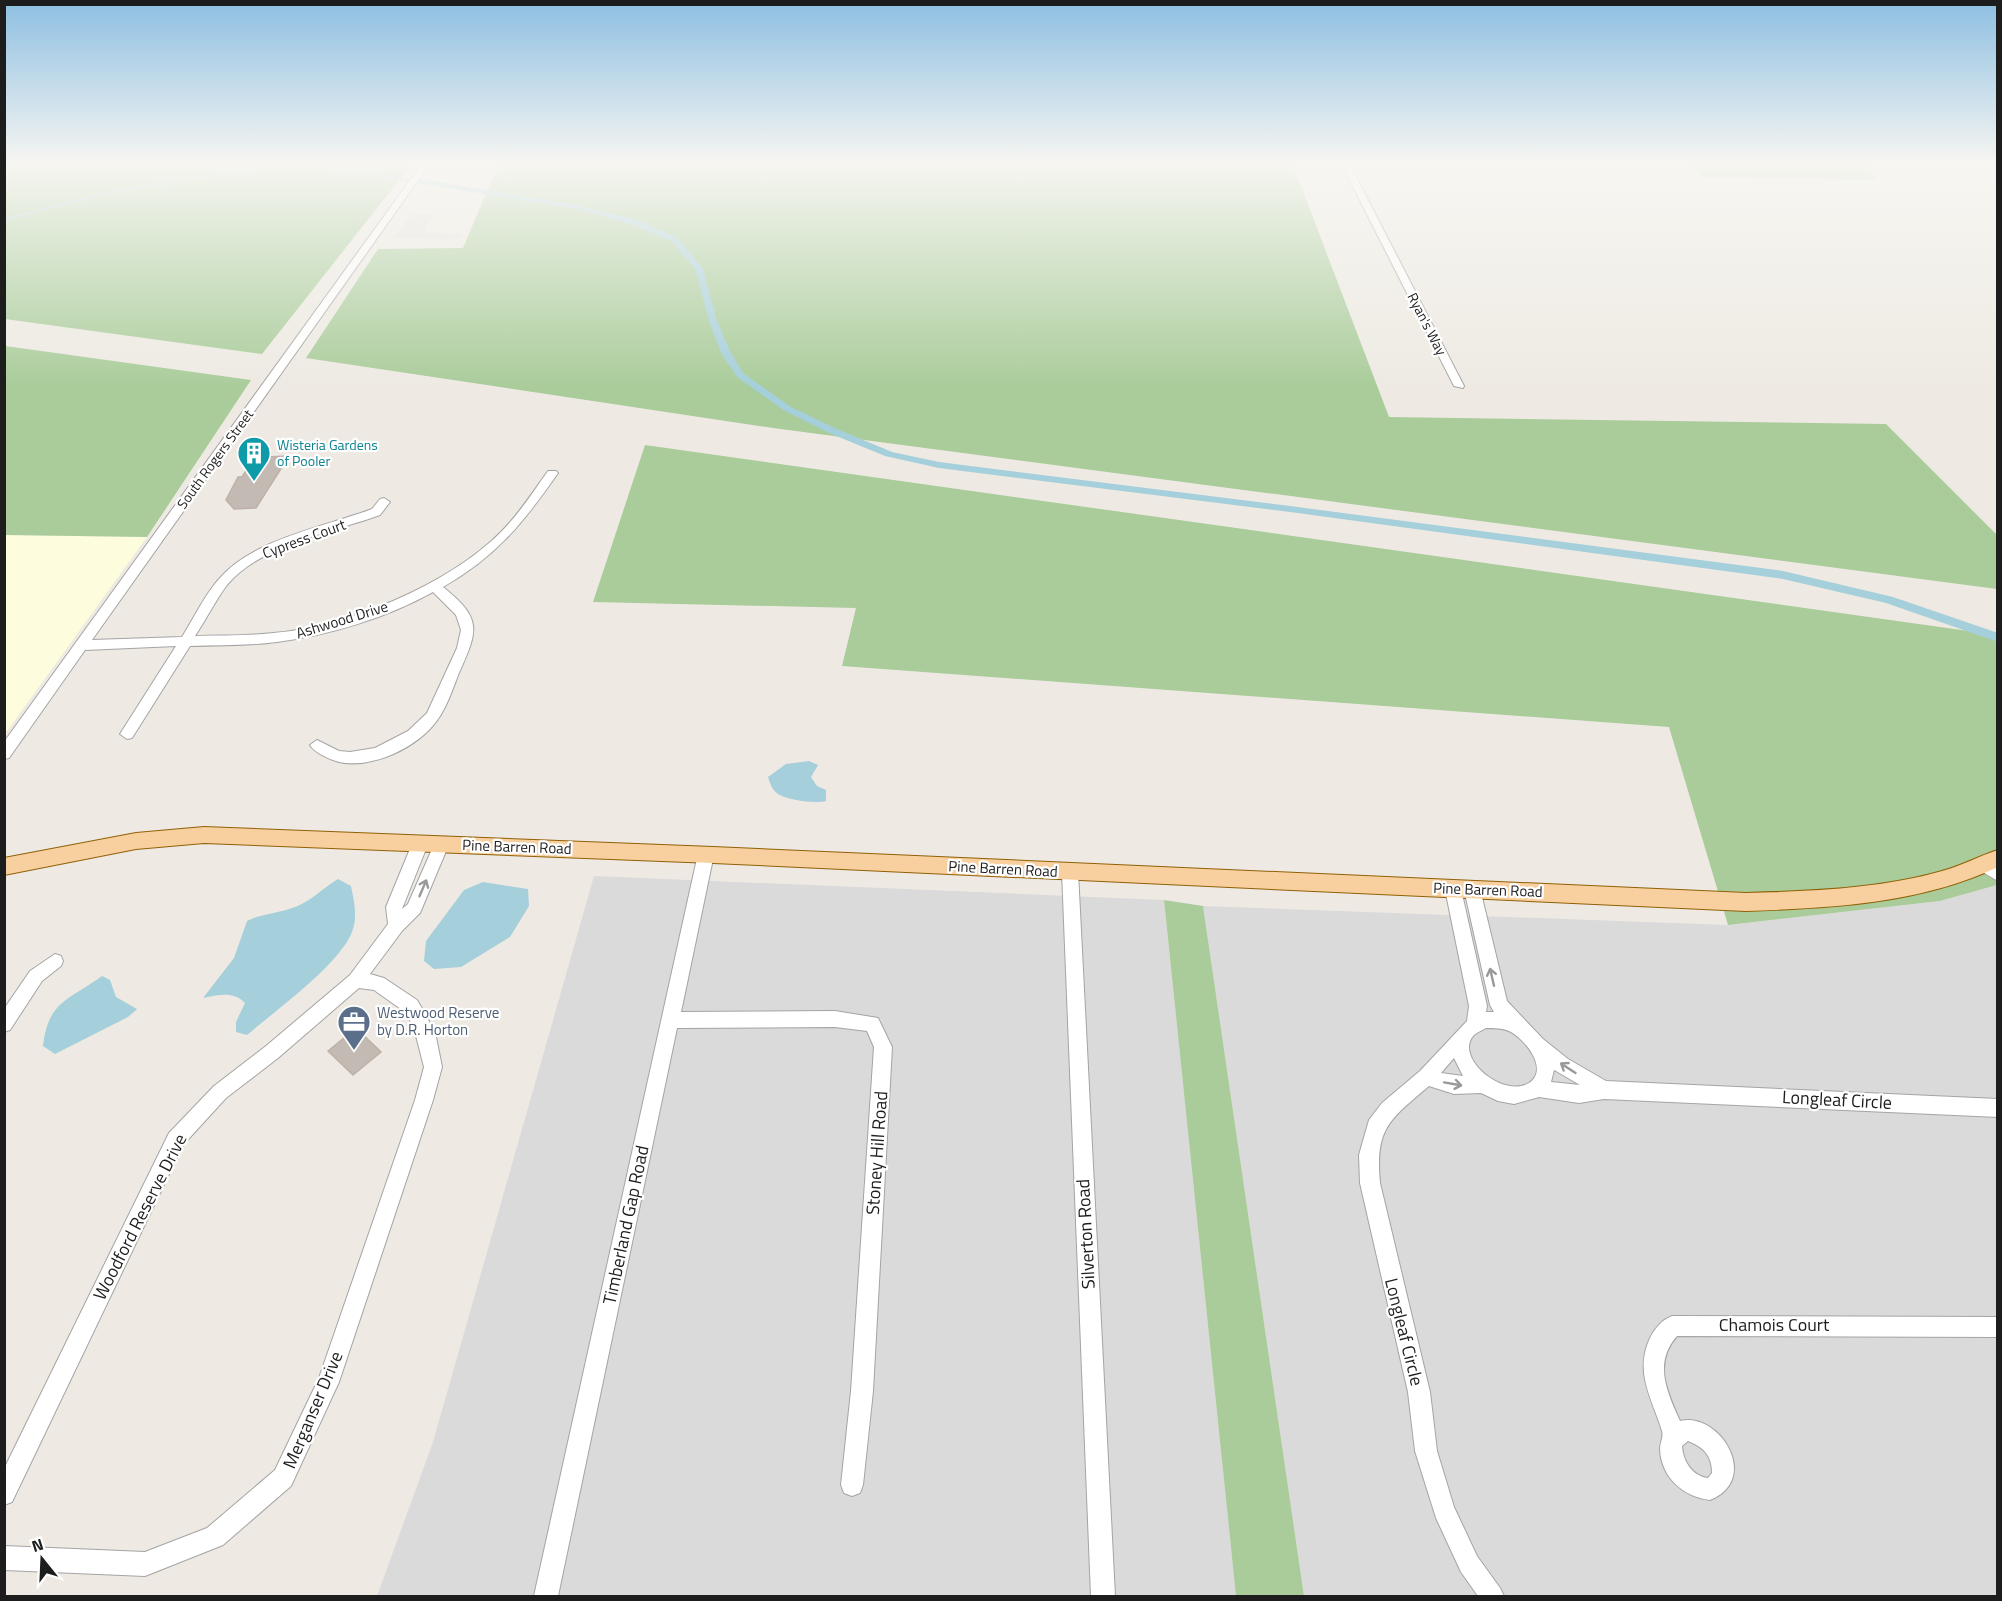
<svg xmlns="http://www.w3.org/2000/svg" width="2002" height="1601" font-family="'Titillium Web',sans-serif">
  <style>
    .residential { fill: #dbdada }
    .education { fill: #fdfddd }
    .forest { fill: #a9cc9a }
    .parking { fill: #e1e1e1 }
    .water { fill: #a5cfda }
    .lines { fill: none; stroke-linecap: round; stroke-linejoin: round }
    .stream { stroke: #a5cfda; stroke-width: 2 }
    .canal { fill: #a5cfda; fill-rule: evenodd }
    .building { fill: #c2bab3; stroke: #bfb1a7; stroke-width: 1.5 }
    .minor-casing { stroke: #a4a4a4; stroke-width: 2 }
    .major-casing { stroke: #906006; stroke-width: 2 }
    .minor { fill: #fff; fill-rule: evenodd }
    .major { fill: #f8d09f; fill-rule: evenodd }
    .oneway { stroke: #999 }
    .labels { text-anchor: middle; stroke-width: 4.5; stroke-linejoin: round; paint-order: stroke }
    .far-street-label { font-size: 14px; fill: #1d1d1d; stroke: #fff }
    .far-culture-label { font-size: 14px; fill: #0d838f; stroke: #fff; text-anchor: start }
    .street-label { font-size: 15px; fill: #1d1d1d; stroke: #fff }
    .service-label { font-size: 15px; fill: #4e5e75; stroke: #fff; text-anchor: start }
    .near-street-label { font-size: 18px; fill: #1d1d1d; stroke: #fff }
  </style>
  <rect width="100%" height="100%" fill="#eeeae3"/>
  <g class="residential">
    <polygon points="594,876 1164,900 1236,1596 377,1596 433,1442"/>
    <polygon points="1997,885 1997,1596 1304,1596 1203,906 1728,925 1940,901"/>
  </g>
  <polygon class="education" points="5,535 147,537 5,734"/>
  <g class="forest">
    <polygon points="5,165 411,165 262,354 5,319"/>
    <polygon points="498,165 1293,165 1389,417 1886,424 1997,535 1997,589 773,428 306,358 378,249 463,248"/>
    <polygon points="1691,165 1869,165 1876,180 1702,177"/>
    <polygon points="5,346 251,380 147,537 5,535"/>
    <polygon points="645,445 1997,635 1997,885 1940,901 1728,925 1669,727 842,666 856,608 593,602"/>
    <polygon points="1164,900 1203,906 1304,1596 1236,1596"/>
  </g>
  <polygon class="parking" points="412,214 434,214 422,233 462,235 458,239 395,237"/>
  <g class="water">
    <path d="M809,761L818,765L811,777L817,786L826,790V801C816,804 787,800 778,794C772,790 770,783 768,777L786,764Z"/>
    <path d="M338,879L351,886C354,901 358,917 352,932C339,965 276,1010 247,1035L236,1032V1022L245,1003C233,991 219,995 203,998L234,958L247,921C261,914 274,914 289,909C309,904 321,889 338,879Z"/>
    <polygon points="483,882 528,889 529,906 510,937 461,967 434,969 424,961 426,941 464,890"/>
    <path d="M102,976L110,980L116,997L137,1009L128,1017L55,1054L43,1046C48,1001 69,1000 102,976Z"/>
  </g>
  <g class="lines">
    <polyline class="stream" points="4,220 102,194 271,165"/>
    <g class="canal">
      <polygon points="317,165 333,165 412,180 408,182"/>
      <polygon points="420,179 577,205 637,220 678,238 703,269 717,321 731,353 743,373 791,407 837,429 892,452 939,462 1290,506 1783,571 1893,597 1998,633 1998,642 1886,603 1783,579 1290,512 939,468 885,456 829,433 785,411 737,377 721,353 709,321 695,269 672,242 631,224 577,209 417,183 416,181"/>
    </g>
  </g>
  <g class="building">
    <polygon points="289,456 256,508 234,509 226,500 238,477 242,477 250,464 264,457"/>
    <polygon points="356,1028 381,1052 353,1075 328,1051"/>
  </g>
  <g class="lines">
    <defs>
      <g id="minor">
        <path d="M421,165H429L92,640L182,637C194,618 204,596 219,579C253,539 324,527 372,509L380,499L384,498L390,502L380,515C333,532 260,545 227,585C215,601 206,620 195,636C221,635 248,636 273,633C347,627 448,585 501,532C519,514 533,492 548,471H556L558,473C524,522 496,557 443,587C483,619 478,630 459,673C451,693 445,714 429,730C405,754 356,775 324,756C318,753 313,750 310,745L317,740L339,751L350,752L375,748L408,731L427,713L457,648L461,630L456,615L433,592C386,618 330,635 277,642C248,646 218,645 190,646L132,738L127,739L120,734L176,646L85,650L9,758L4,759V742Z"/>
        <polygon points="1342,165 1350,165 1464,386 1463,388 1454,386"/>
        <polygon points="420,838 425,840 428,844 402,909 408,904 436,840 441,838 446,840 449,844 420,913 402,931 370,974 384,978 417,1000 427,1017 436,1037 442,1067 433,1100 339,1382 291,1486 223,1545 145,1576 4,1570 4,1546 145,1552 207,1528 275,1470 319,1378 415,1100 424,1067 414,1028 405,1012 374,990 359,988 278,1058 226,1098 183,1145 12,1502 4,1505 4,1469 169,1133 214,1086 266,1046 350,975 388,924 386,907 412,844 415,840"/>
        <polygon points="706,848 712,849 714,854 681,1012 835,1011 878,1018 892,1047 873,1391 863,1485 860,1493 852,1496 844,1493 841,1485 851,1391 874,1047 867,1031 835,1027 677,1028 558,1596 534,1596 698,854 700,849"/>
        <polygon points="1985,859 1998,866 1998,881 1979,870 1977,865 1979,860"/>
        <polygon points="1070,865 1076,867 1078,872 1115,1596 1091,1596 1062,872 1064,867"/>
        <path d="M1453,882L1459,884L1461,889L1487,1006L1486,1012H1494L1490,1005L1464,889L1466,884L1472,882L1478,884L1480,889L1507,1001L1543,1039L1568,1059L1606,1081L1998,1099V1117L1604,1099L1579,1103L1539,1097L1514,1104L1498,1101L1481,1093L1454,1094L1429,1086C1389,1120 1375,1128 1380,1183L1430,1392L1437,1451L1454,1507L1477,1556L1500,1588L1504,1596H1478L1461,1572L1436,1518L1415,1451L1408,1392L1360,1183L1359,1155L1369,1120L1382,1103L1420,1071L1467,1021L1469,1006L1445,889L1447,884ZM1486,1028C1494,1028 1502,1028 1509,1031C1524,1038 1550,1069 1529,1083C1503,1099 1453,1057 1474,1035C1477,1032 1483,1030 1486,1028ZM1454,1058L1463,1076L1441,1073ZM1554,1070L1556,1071L1580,1085L1551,1082Z"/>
        <polygon points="55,954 61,956 63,961 61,966 42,981 10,1030 4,1032 4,1009 30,971"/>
        <path d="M1672,1316L1998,1317V1337L1677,1336C1653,1363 1667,1392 1680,1421C1719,1411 1762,1479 1710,1500C1683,1497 1661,1477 1660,1449C1660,1442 1664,1437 1662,1431C1652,1398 1634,1373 1650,1338C1655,1328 1662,1320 1672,1316ZM1688,1441C1704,1447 1712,1456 1712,1473L1708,1478C1692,1476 1683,1461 1682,1446Z"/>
      </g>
      <path id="major" d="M204,827L713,847L1746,893C1811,891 1879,889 1942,871C1961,866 1979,856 1998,850V867C1919,904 1831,908 1746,911L713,863L204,843L136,849L4,875V858L136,833Z"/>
    </defs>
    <use href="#minor" class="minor-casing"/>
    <use href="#major" class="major-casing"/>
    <use href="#minor" class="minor"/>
    <use href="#major" class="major"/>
  </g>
  <defs><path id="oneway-shaft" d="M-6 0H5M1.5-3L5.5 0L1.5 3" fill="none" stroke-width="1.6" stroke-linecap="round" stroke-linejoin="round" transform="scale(1.5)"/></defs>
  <g class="oneway">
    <use href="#oneway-shaft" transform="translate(423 888) rotate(-67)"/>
    <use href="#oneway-shaft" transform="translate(1492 977) rotate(-103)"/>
    <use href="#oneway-shaft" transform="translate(1568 1068) rotate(-147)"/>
    <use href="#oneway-shaft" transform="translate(1453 1084) rotate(10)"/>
  </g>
  <linearGradient id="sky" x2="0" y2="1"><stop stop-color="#8dbfe2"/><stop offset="0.42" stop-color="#f7f6f2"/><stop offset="1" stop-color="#f7f6f2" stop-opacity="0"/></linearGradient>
  <rect width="2002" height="389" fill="url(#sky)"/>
  <defs>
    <symbol id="building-pin" viewBox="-11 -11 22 30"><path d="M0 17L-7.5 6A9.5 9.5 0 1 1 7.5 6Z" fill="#0f9aa8" stroke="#fff"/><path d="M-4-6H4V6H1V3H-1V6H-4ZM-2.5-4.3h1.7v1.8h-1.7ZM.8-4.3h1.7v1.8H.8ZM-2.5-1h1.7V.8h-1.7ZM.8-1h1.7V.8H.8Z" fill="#fff"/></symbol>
    <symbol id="office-pin" viewBox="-11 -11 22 30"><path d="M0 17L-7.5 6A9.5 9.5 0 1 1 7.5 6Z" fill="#5c6f8a" stroke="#fff"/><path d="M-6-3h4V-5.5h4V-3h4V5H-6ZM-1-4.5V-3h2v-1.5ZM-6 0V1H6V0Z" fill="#fff"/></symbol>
  </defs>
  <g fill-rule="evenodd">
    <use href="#building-pin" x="235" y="434" width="38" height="52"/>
    <use href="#office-pin" x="335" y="1003" width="38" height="52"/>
  </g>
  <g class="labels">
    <g class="far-street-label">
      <text transform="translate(1427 324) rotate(63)" y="5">Ryan's Way</text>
      <text transform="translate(215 459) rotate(-54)" y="5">South Rogers Street</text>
    </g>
    <g class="far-culture-label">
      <text x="277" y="450">Wisteria Gardens<tspan x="277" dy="16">of Pooler</tspan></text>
    </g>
    <g class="street-label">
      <text transform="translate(304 539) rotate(-20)" y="5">Cypress Court</text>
      <text transform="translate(342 620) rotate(-17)" y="5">Ashwood Drive</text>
      <text transform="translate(517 847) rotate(2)" y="5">Pine Barren Road</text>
      <text transform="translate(1003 869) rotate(3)" y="5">Pine Barren Road</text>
      <text transform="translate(1488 890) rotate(2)" y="5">Pine Barren Road</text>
    </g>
    <g class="service-label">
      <text x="377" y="1018">Westwood Reserve<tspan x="377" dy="17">by D.R. Horton</tspan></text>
    </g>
    <g class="near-street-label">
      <text transform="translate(1837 1100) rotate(3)" y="6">Longleaf Circle</text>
      <text transform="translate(877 1153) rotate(-86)" y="6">Stoney Hill Road</text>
      <text transform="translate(140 1217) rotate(-63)" y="6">Woodford Reserve Drive</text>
      <text transform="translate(626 1225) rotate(-78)" y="6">Timberland Gap Road</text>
      <text transform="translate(1086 1234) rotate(-93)" y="6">Silverton Road</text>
      <text x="1774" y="1331">Chamois Court</text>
      <text transform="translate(1404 1332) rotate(76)" y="6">Longleaf Circle</text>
      <text transform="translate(313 1410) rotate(-67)" y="6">Merganser Drive</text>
    </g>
  </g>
  <rect width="2002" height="1601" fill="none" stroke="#1d1d1d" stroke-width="12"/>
  <g transform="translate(42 1559) rotate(342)" stroke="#ffffff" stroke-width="4.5" paint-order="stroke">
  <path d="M0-4.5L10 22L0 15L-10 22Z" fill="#1d1d1d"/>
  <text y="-9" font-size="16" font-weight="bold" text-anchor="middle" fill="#1d1d1d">N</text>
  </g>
</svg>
